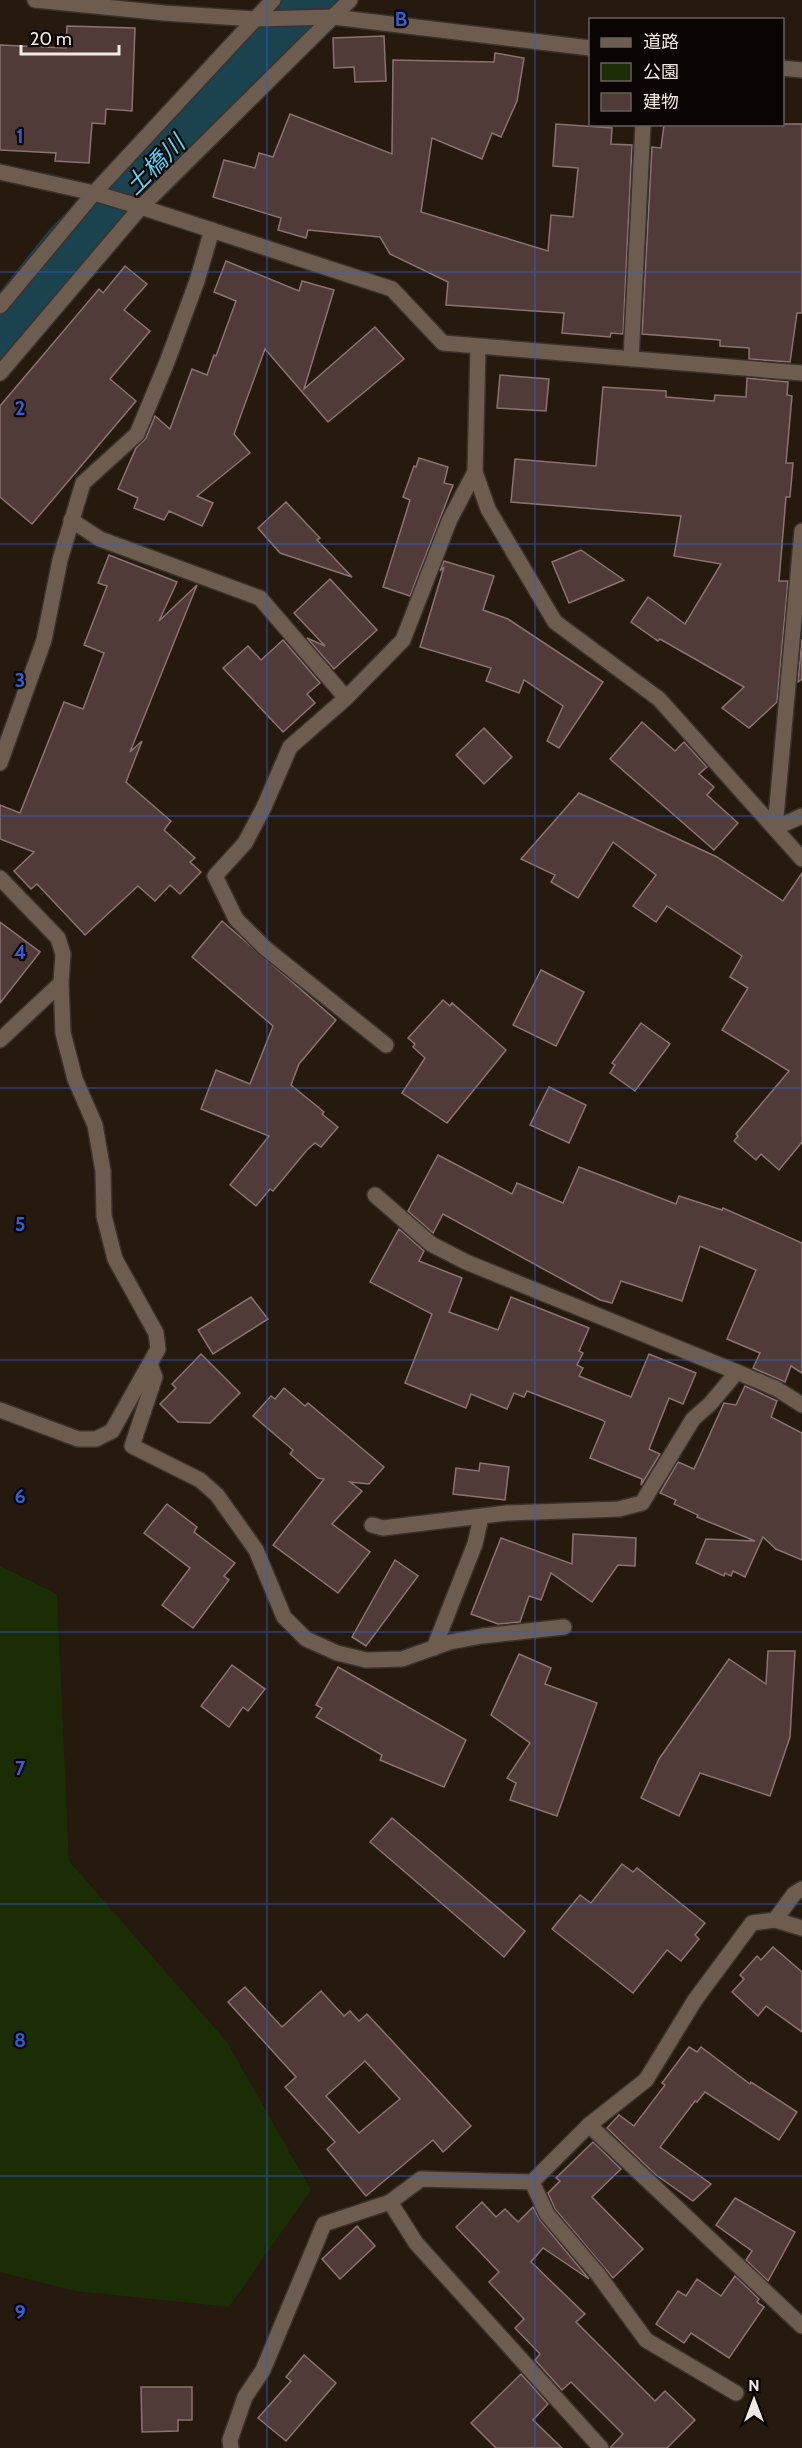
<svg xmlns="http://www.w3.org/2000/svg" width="802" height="2448" font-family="Cabin,'Noto Sans JP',sans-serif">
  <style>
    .green { fill: #1a2d05 }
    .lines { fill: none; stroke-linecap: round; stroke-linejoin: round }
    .river { stroke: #1a424f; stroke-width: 58 }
    .building { fill: #503b39; stroke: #8a7371; stroke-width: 1.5; fill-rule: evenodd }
    .street-casing { stroke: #3c322d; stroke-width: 18 }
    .street { stroke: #6d5d50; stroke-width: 15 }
    .grid { fill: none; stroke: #325ed9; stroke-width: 1.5; stroke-opacity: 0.55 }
    .labels { text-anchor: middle; stroke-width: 4.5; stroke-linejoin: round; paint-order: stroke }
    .water-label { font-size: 24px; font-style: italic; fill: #52d4fb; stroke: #0a0503 }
    .grid-label { font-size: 20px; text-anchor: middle; font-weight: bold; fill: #325ed9; stroke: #0a0503; stroke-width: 4.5; stroke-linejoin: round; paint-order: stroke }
  </style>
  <rect width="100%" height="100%" fill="#26190d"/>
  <polygon class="green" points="0,1566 57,1594 69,1861 227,2042 311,2190 229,2307 75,2291 0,2272"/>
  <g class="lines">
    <polyline class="river" points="0,338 70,250 319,0"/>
  </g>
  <g class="building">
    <polygon points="67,26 135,28 132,111 106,109 105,124 92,123 89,163 55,161 56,153 0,150 0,45 66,48"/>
    <polygon points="384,36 386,81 355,82 354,67 334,68 333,38"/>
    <polygon points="495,53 524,58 517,101 501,137 492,133 482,159 432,138 421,212 548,251 551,215 573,217 578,168 553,166 556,124 612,128 611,144 632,145 623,334 611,333 610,337 562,333 564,313 446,305 448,282 390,254 380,237 308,230 306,238 278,230 281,218 213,197 224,160 255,168 259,153 273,157 290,114 392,154 393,60 494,62"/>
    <polygon points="664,124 802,124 802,313 797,313 790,362 749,359 749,348 720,346 720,340 642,334 652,147 661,148"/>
    <polygon points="226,261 299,291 302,281 334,290 304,389 375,327 404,359 328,422 265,349 234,434 250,453 197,496 213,503 202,526 169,511 164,520 134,508 138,498 118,489 136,448 146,438 155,416 170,429 192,369 207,375 214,355 216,356 236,301 214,292"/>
    <polygon points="125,266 147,284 124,310 150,331 110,379 136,401 32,524 0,497 0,406 99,289 103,293"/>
    <polygon points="500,375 549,379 546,411 497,408"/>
    <polygon points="747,378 788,382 787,395 792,396 786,463 793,463 790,497 786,497 779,581 788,581 777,702 749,728 722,708 744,687 660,639 658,641 631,622 648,597 685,624 721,564 674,556 681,516 511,502 515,459 596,466 603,387 666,391 666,397 714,401 715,395 746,397"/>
    <polygon points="419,458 448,467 444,483 453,485 410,596 383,587 410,500 403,497 414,466 416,467"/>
    <polygon points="286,502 320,538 317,540 352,577 280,553 258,528"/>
    <polygon points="581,550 624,580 569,603 552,562"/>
    <polygon points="109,555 177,582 159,621 197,585 130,752 142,741 126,782 171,821 164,830 195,858 190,862 201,872 180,894 170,885 155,901 138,886 85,935 37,884 31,889 14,871 34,852 0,839 0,805 20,813 64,702 83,709 104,653 84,645 107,586 98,583"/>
    <polygon points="444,561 494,576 483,610 508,619 603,682 559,748 547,741 563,706 524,680 519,693 486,681 491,668 420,647 444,567 440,571"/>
    <polygon points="330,579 377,630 334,669 307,638 325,646 294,613"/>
    <polygon points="802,639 802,679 798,682"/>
    <polygon points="283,640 320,683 307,694 315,703 283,732 223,668 248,646 261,660"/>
    <polygon points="642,722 675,751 684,742 707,767 699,774 714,787 707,795 738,823 714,850 610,759"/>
    <polygon points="484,728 512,757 484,784 456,755"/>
    <polygon points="579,793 717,857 783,901 802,873 802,1142 779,1170 761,1154 756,1160 734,1141 738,1136 736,1134 789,1071 722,1030 748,988 730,977 742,956 667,906 656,922 633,906 656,875 613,842 578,898 551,882 555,875 521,859"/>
    <polygon points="222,921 336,1020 299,1064 291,1085 324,1112 322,1114 338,1127 321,1147 315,1143 307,1150 273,1191 270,1189 256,1206 230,1185 269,1136 201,1109 216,1070 250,1084 273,1026 192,957"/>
    <polygon points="0,922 40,952 0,1003"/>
    <polygon points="541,970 584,992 556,1046 513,1025"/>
    <polygon points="443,1000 450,1006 452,1003 506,1050 447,1123 402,1093 425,1058 413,1047 415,1044 408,1038"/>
    <polygon points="641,1023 670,1044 635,1091 610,1073 615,1065 612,1063"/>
    <polygon points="549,1087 586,1105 569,1143 530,1125"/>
    <polygon points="438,1155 512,1194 517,1183 563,1203 579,1167 676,1204 679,1196 722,1210 723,1208 802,1243 802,1373 791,1366 785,1382 753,1368 760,1353 727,1339 756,1270 700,1246 682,1301 621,1281 612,1303 600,1300 443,1214 433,1233 408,1211"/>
    <polygon points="399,1229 424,1251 419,1261 462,1278 449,1312 498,1330 511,1297 589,1328 579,1351 583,1353 577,1365 583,1368 579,1376 631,1397 649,1354 696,1373 683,1404 669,1398 649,1449 660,1454 641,1485 642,1479 590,1458 605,1422 602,1420 527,1391 524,1397 514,1393 507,1409 471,1394 466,1408 405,1383 432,1314 370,1282"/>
    <polygon points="251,1297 268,1319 213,1354 198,1330"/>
    <polygon points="201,1354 240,1393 210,1423 178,1422 160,1404 176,1388 172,1384"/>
    <polygon points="745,1386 777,1401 771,1417 802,1433 802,1560 776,1549 763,1537 745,1577 733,1571 731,1576 725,1573 724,1576 696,1563 706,1539 755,1541 697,1517 698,1515 674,1504 676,1500 660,1493 678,1462 694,1469 724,1403 736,1405"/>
    <polygon points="284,1388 305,1406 308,1403 384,1467 369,1484 350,1482 362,1491 332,1524 370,1552 338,1593 273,1545 324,1479 318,1478 290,1454 293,1450 253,1416 271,1396 275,1399"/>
    <polygon points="480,1463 509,1467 505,1500 453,1494 456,1468 479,1471"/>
    <polygon points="167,1504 197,1527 194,1532 235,1563 224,1576 229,1580 193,1628 162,1605 190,1568 144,1533"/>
    <polygon points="573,1534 636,1538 635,1566 618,1565 592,1602 551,1573 541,1600 529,1596 520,1622 498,1624 471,1614 501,1538 572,1564"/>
    <polygon points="395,1560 418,1576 366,1646 352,1637"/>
    <polygon points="768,1651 795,1651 790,1737 770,1796 700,1773 679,1816 641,1798 659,1759 729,1659 766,1684"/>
    <polygon points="519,1654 551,1668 545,1684 597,1703 557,1816 510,1800 516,1783 507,1778 530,1743 491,1715"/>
    <polygon points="232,1665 265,1689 248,1711 243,1707 229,1727 201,1706"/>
    <polygon points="338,1667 466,1740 444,1787 380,1760 382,1755 316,1717 322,1708 316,1705"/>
    <polygon points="392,1818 525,1931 504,1957 370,1842"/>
    <polygon points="622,1864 633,1872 637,1868 705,1923 695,1935 699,1939 681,1961 667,1950 633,1993 552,1929 580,1895 591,1903"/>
    <polygon points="773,1947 802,1972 802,2032 766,2006 758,2016 732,1992 744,1979 740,1975 757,1956 761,1960"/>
    <path d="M245,1987L282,2027L321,1991L344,2016L350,2011L359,2021L367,2014L471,2126L443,2152L433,2140L366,2196L327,2149L335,2142L285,2087L296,2077L228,2002ZM365,2061L400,2099L359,2133L326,2096Z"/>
    <polygon points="689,2047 697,2052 701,2047 750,2084 751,2082 797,2112 779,2140 705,2092 697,2102 695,2101 660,2147 711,2184 693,2201 656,2175 607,2128 619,2115 634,2126 665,2085 662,2083"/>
    <polygon points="593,2142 621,2169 592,2197 643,2249 613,2278 555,2209 548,2193 560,2181 556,2178"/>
    <polygon points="735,2198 795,2232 768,2281 746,2260 752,2251 716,2225"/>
    <polygon points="482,2202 496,2217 505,2209 518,2222 533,2207 540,2220 589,2279 543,2248 531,2262 585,2314 576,2322 655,2401 665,2391 695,2420 667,2448 610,2448 623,2434 571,2382 562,2390 535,2360 540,2354 515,2328 524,2319 489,2282 499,2272 456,2227"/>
    <polygon points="357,2226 375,2246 340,2279 322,2259"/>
    <polygon points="735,2276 759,2299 757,2302 764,2307 729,2358 691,2333 684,2343 656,2324 678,2291 686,2296 697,2279 721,2296"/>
    <polygon points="304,2355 336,2383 286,2441 258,2418 291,2381 286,2377"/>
    <polygon points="521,2374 548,2404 533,2420 562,2448 496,2448 471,2423"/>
    <polygon points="141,2387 192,2387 192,2420 178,2420 178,2431 142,2432"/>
  </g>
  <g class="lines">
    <defs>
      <g id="street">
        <polyline points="35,0 164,13 255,19 333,17 590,48"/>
        <polyline points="782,68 802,70"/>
        <polyline points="0,172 94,193 141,207 392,289 443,343 802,373"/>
        <polyline points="0,306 94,193 273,0"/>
        <polyline points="478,347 475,472 488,509 555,622 659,699 802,859"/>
        <polyline points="631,359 643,124"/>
        <polyline points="0,373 141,207 350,0"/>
        <polyline points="71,520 100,539 260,598 346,698"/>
        <polyline points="802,531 775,828 802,816"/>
        <polyline points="0,763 44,640 60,560 83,483 137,434 167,362 197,281 212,230"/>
        <polyline points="0,878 58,938 63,954 61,983 63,1033 75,1079 95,1125 103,1171 104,1216 115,1259 156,1333 158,1349 112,1431 96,1439 78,1439 0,1410"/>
        <polyline points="0,1040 61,983"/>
        <polyline points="386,1045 265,948 236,919 215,876 245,843 264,807 290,747 346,698 403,640 450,519 475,472"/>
        <polyline points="375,1195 431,1244 466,1262 737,1372 777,1389 802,1405"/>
        <polyline points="150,1364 155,1377 132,1446 200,1480 217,1495 256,1550 284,1617 306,1639 337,1653 366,1660 402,1659 450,1642 482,1636 564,1627"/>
        <polyline points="372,1525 383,1528 507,1513 619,1509 642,1503 693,1419 710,1404 737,1372"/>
        <polyline points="434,1648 475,1544 481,1517"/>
        <polyline points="802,1889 794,1894 775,1920 802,1928"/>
        <polyline points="589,2125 802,2326"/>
        <polyline points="532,2182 547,2214 597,2273 646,2340 736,2393"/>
        <polyline points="231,2448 230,2440 245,2397 263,2370 324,2224 390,2202"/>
        <polyline points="601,2448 416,2243 390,2202 421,2179 532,2182 589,2125 646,2080 695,2000 752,1923 775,1920"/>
      </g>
    </defs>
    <use href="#street" class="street-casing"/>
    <use href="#street" class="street"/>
  </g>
  <path class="grid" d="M267,0V2448M535,0V2448M0,272H802M0,544H802M0,816H802M0,1088H802M0,1360H802M0,1632H802M0,1904H802M0,2176H802"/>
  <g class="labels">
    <g class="water-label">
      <text transform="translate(155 165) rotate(-45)" y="8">土橋川</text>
    </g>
  </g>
  <g class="grid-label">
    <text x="401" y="26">B</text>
    <text x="20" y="143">1</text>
    <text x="20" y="415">2</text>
    <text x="20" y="687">3</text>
    <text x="20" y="959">4</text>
    <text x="20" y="1231">5</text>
    <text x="20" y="1503">6</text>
    <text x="20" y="1775">7</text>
    <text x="20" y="2047">8</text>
    <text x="20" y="2319">9</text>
  </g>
  <rect x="589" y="18" width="195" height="108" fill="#0a0503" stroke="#67605c" stroke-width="1.5"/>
  <rect x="601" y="38" width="30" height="9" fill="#6d5d50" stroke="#67605c" stroke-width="1.5"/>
  <text x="643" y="48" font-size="18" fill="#f3e9e2">道路</text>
  <rect x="601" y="63" width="30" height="18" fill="#1a2d05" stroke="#67605c" stroke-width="1.5"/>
  <text x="643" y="78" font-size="18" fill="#f3e9e2">公園</text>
  <rect x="601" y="93" width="30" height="18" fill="#503b39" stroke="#67605c" stroke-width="1.5"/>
  <text x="643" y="108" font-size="18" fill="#f3e9e2">建物</text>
  <g transform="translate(754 2400)" stroke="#0a0503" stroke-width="4.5" paint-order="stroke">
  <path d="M0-4.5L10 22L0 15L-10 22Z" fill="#f3e9e2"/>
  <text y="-9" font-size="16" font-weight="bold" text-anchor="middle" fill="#f3e9e2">N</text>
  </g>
  <path d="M21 45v9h98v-9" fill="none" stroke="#f3e9e2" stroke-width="3"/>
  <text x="30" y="45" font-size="18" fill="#f3e9e2" stroke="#0a0503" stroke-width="4.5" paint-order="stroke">20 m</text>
</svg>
